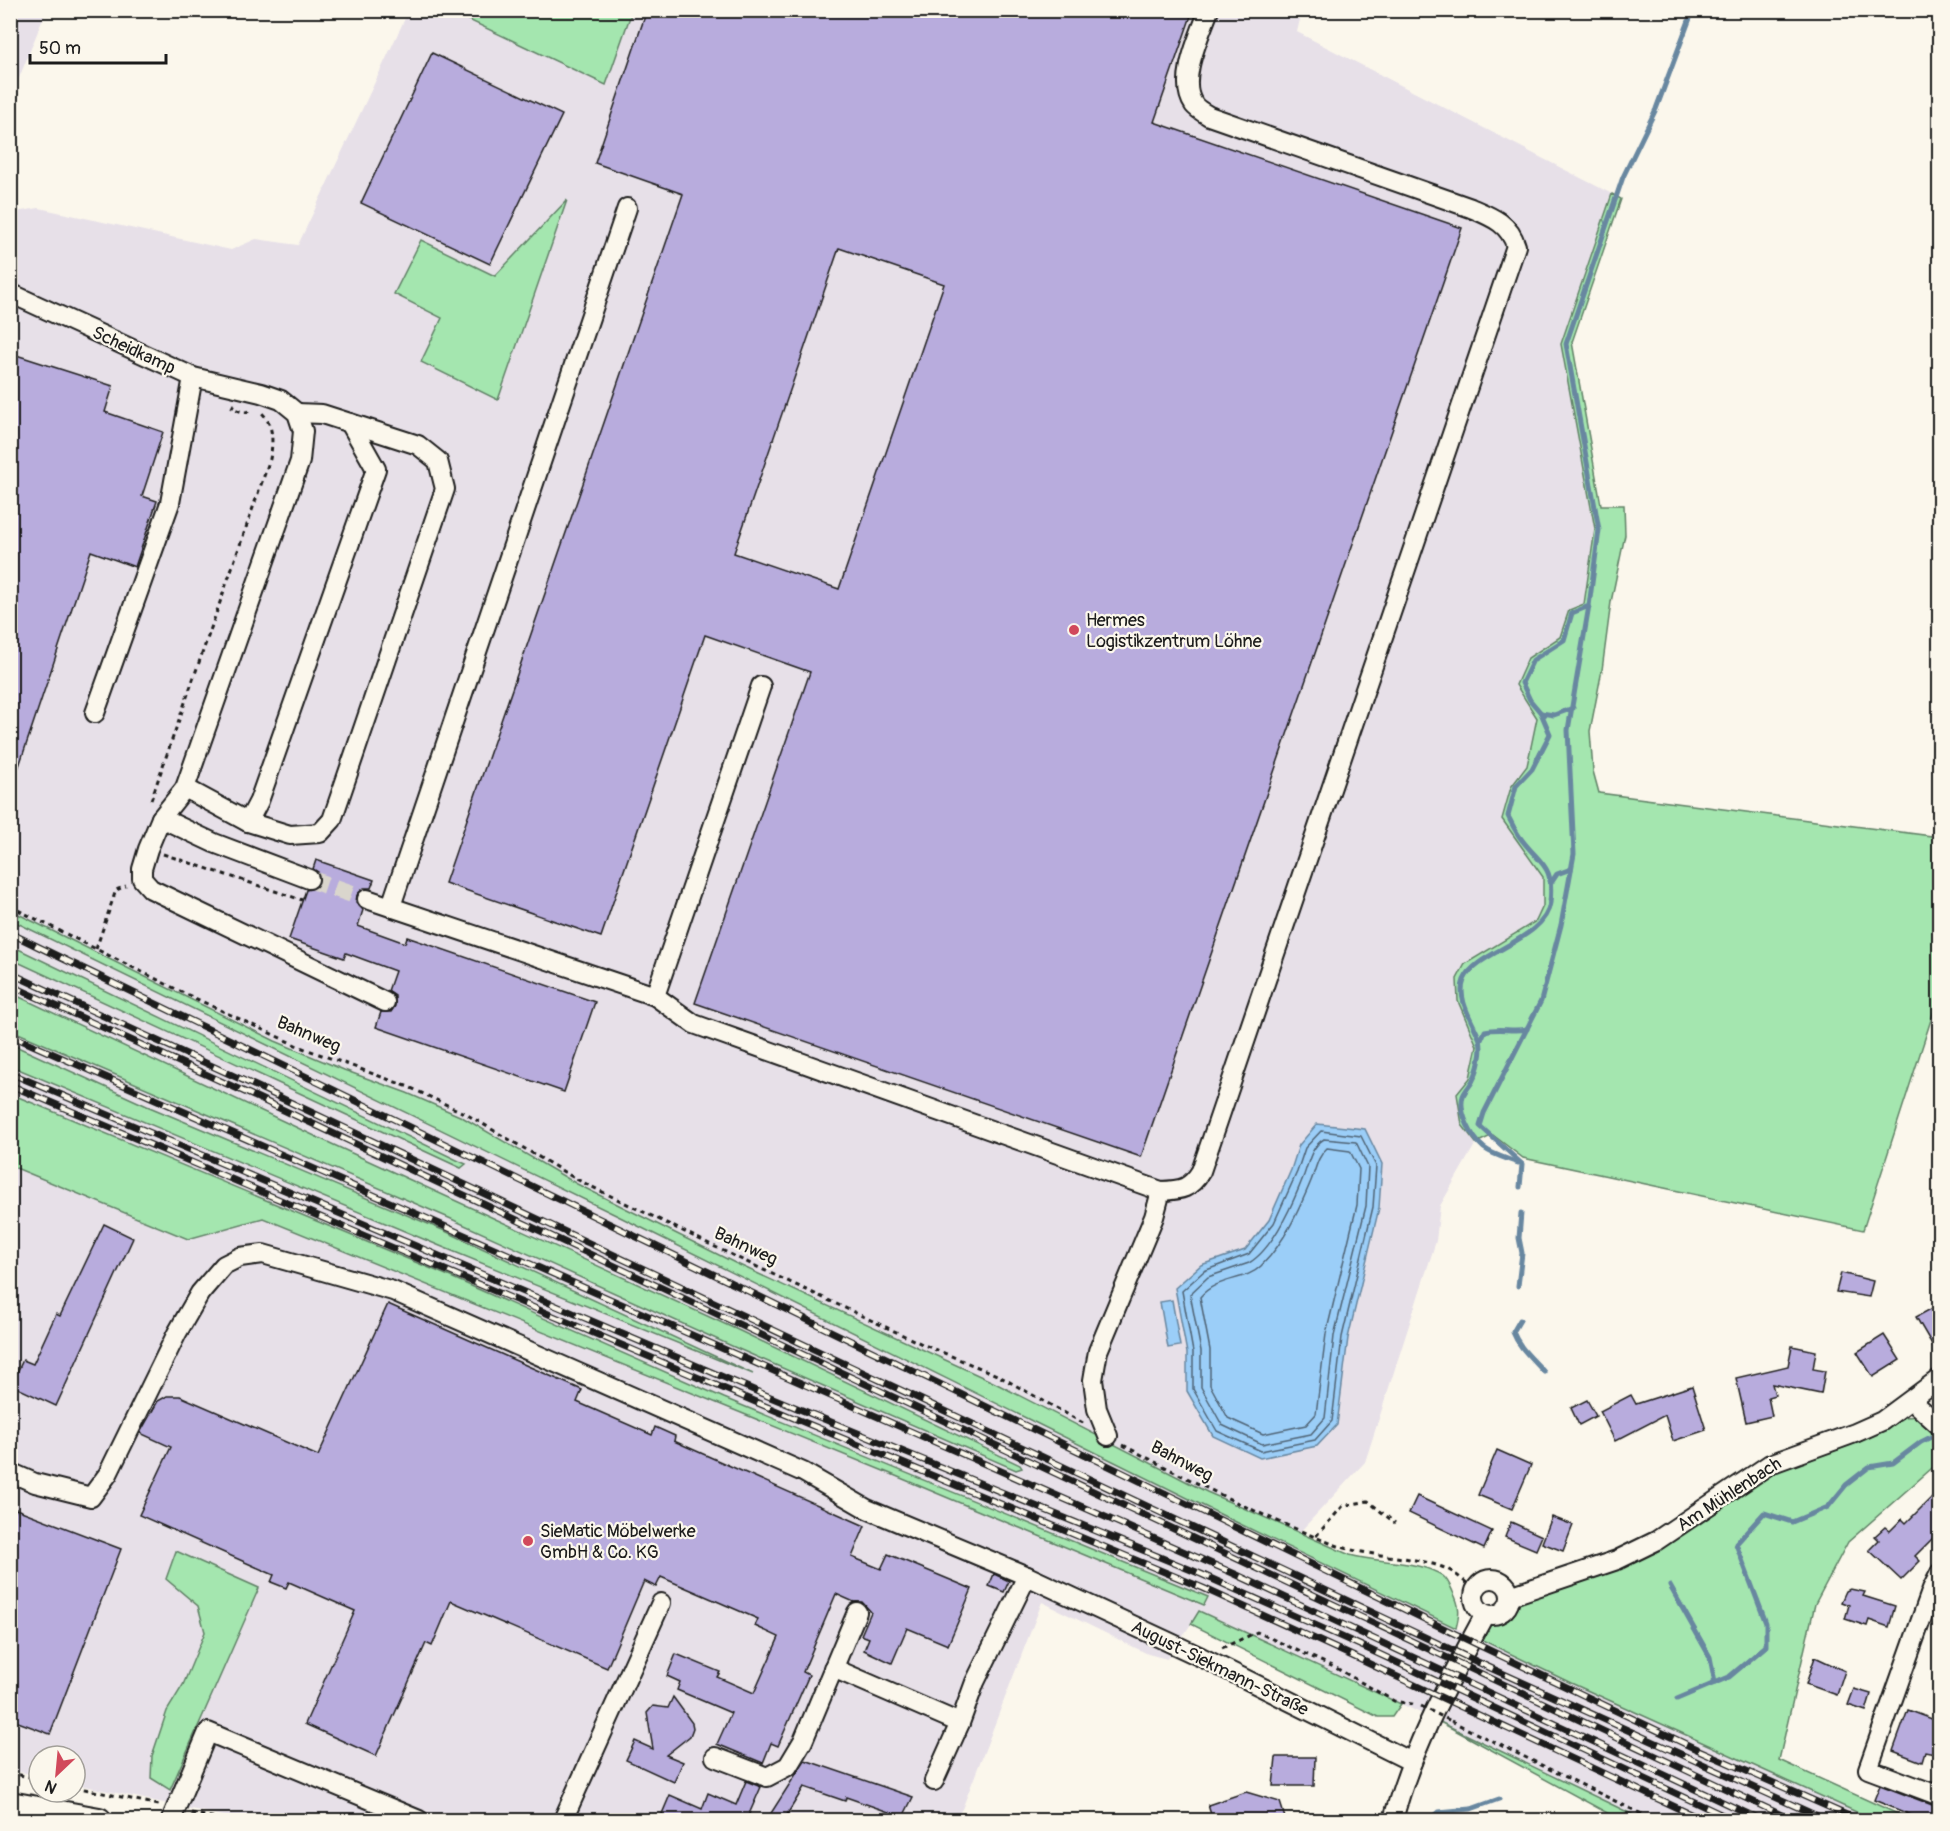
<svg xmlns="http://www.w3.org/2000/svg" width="1950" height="1831" font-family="Pangolin,sans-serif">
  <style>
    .built { fill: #e7e0e8; fill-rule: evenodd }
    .green { fill: #a4e6af; stroke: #608166; stroke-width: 1.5 }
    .water { fill: #9bcef8; stroke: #6887a0; stroke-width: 1.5 }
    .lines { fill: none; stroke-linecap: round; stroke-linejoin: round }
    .shore { stroke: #4f6374; stroke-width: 1.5 }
    .stream { stroke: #6887a0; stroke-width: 5 }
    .building { fill: #b8acdd; stroke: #1c1c1c; stroke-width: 1.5; fill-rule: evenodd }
    .minor-tunnel { stroke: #dad6cd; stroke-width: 18; stroke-dasharray: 18 9; stroke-linecap: butt }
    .minor-casing { stroke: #1c1c1c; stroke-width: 22 }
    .major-casing { stroke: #1c1c1c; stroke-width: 28 }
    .path { stroke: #1c1c1c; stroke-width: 3; stroke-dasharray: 4.5 4.5; stroke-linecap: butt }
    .minor { stroke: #fbf7ec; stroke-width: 18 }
    .major { stroke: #fbf7ec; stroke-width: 24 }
    .rail-casing { stroke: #1c1c1c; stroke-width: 7 }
    .rail { stroke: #fbf7ec; stroke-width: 4.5; stroke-dasharray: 14; stroke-linecap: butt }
    .path-bridge { stroke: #1c1c1c; stroke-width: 3; stroke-dasharray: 4.5 4.5; stroke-linecap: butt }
    .poi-dot { fill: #d1495b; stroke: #fbf7ec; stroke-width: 2 }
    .labels { text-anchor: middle; stroke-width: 4.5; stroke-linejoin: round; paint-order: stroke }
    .street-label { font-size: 18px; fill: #1c1c1c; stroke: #fbf7ec }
    .poi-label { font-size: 18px; fill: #1c1c1c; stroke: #fbf7ec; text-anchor: start }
  </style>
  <rect width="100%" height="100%" fill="#fbf7ec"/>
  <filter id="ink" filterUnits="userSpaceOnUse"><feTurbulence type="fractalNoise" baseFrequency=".0167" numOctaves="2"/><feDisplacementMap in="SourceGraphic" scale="12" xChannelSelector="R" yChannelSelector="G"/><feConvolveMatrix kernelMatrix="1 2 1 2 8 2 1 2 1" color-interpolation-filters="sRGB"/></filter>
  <g filter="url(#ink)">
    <g class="built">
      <polygon points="11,10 46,11 11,98 10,11"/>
      <path d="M409,10L450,11L606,85L632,11H1302L1297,32L1612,194L1561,344L1595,529L1584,604L1569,610L1560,637L1528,658L1537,718L1527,766L1511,787L1502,818L1544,877L1543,906L1536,921L1465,964L1458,1001L1477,1046L1462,1125L1476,1143L1440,1206L1436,1241L1365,1462L1298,1534L1207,1492L993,1382L735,1263L577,1184L462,1117L407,1093L344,1070L275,1041L11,910L10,213L39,208L231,250L256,239L298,245ZM567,201L421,362L442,318L495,276ZM1299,1145L1379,1208L1348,1338L1337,1424L1213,1436L1187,1391V1353L1175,1288L1201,1265L1245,1250L1269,1220L1291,1170ZM1172,1300L1180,1345L1169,1348L1161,1302Z"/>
      <polygon points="10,920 620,1217 1238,1523 1571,1683 1874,1820 1644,1820 1440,1722 1200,1611 1167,1659 1148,1654 1042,1602 962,1809 954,1820 242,1820 75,1784 75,1756 39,1756 39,1776 11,1770 11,1166 188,1239 263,1217 891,1474 1203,1605 1208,1597 724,1398 444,1274 11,1094"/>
    </g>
    <g class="green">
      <polygon points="450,11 632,11 606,85"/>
      <polygon points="1612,194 1621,199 1572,342 1601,505 1624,505 1625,535 1611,602 1602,670 1590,731 1593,771 1599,793 1939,837 1939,995 1863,1230 1523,1158 1493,1135 1476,1143 1462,1125 1457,1094 1470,1078 1477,1046 1458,1001 1457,979 1465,964 1536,921 1543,906 1543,877 1502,819 1511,787 1527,766 1537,718 1516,685 1528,658 1560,637 1569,610 1584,604 1595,529 1561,344"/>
      <polygon points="567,200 498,400 421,362 442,318 394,294 421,240 495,276"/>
      <path d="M10,910L275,1041L344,1070L407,1093L462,1117L577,1184L735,1263L993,1382L1207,1492L1350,1555C1377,1563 1420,1560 1443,1576C1448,1580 1450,1585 1453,1592C1460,1606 1460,1613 1456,1628L1238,1523L620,1217L11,920Z"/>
      <polygon points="10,945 459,1161 466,1164 461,1168 11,959"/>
      <polygon points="11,993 334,1145 740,1331 1020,1465 1022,1468 1016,1470 734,1347 449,1218 11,1030"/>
      <polygon points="11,1044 147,1106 445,1231 753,1374 440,1246 11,1066"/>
      <polygon points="11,1094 444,1274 724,1398 1208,1597 1204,1605 891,1474 263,1218 188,1239 11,1166"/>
      <polygon points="1922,1416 1939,1433 1939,1462 1848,1542 1815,1604 1779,1760 1911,1820 1874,1820 1571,1683 1480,1639 1490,1625 1504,1619 1519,1604 1533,1595 1781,1466 1873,1435 1905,1417"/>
      <polygon points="176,1551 259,1588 170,1790 151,1778 152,1756 167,1711 183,1685 205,1632 198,1606 166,1579"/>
      <polygon points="1199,1611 1401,1704 1392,1717 1378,1717 1191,1624"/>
      <polygon points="1440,1722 1644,1820 1620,1820"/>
    </g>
    <g class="water">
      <polygon points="1317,1124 1365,1129 1382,1164 1379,1208 1348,1338 1337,1425 1317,1446 1260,1458 1213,1436 1187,1391 1187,1353 1175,1288 1201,1265 1245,1250 1269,1220 1291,1170 1299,1145"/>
      <polygon points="1172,1300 1180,1346 1168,1348 1160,1302"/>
    </g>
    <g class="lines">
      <g class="shore">
        <polygon points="1321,1131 1361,1136 1376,1166 1373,1207 1342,1337 1332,1421 1315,1440 1261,1451 1217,1431 1193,1389 1193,1352 1182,1291 1204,1271 1249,1254 1274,1223 1297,1172 1305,1148"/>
        <path d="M1324,1139L1356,1142L1368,1167L1366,1206L1334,1336L1325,1418L1311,1434L1262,1444L1222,1425L1201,1387V1351L1190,1294L1208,1277L1249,1263C1274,1248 1294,1201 1304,1175C1309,1161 1311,1147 1324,1139Z"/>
        <path d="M1327,1148L1350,1151L1359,1169L1357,1205L1326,1334L1316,1414L1306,1425L1263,1434L1228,1418L1210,1385V1350L1200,1297C1218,1276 1245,1282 1261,1266C1285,1242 1298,1212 1311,1181C1316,1169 1317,1157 1327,1148Z"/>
      </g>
      <g class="stream">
        <polyline points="1541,713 1554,715 1573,708"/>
        <polyline points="1551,883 1557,874 1571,869"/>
        <path d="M1480,1042L1485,1031C1499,1027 1512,1032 1527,1029"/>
        <path d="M1518,1163C1508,1159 1493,1155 1484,1148C1472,1138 1458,1112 1463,1096C1465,1090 1471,1085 1473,1080C1478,1071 1483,1051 1480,1040C1474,1023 1456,1000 1464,980C1476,951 1545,940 1550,903C1554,865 1542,866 1522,840C1516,833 1512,824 1508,816L1516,786L1532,769L1550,734L1541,713L1530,700L1522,683L1533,660L1564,640L1572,613L1589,606"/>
        <polyline points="1520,1187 1522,1164 1480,1126 1484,1113 1541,1001 1561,925 1574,854 1568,730 1589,606 1599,530 1566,344 1623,177 1656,109 1693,10"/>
        <polyline points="1518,1286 1522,1253 1519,1238 1521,1213"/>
        <path d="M1520,1320L1513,1332C1519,1348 1533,1359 1544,1372"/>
        <polyline points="1670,1586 1710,1657 1715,1683"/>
        <polyline points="1677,1699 1729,1677 1766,1646 1766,1623 1736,1544 1764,1513 1792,1522 1828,1507 1846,1485 1869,1467 1893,1463 1921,1442 1931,1437"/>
        <polyline points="1430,1820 1439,1812 1471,1809 1499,1799"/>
      </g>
    </g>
    <g class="building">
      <path d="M647,10H1193L1154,122L1462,228L1141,1157L695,1003L810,672L705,635L601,937L445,883L683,194L595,163ZM839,248L944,284L839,589L734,553Z"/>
      <polygon points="432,53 562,115 490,264 361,203"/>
      <polygon points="10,353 113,386 105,412 163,432 142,496 157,501 135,567 91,551 13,784 10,783"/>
      <polygon points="316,860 374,880 371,888 364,888 357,895 356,902 363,910 358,926 405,943 407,937 595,1002 564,1092 376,1027 381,1012 391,1012 395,1006 395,996 388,991 395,971 346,953 344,958 289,939 306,890 316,888 320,882 318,872 313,869"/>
      <polygon points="104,1224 133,1238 56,1406 11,1385 23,1360 33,1364 56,1314 60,1316"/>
      <polygon points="1841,1273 1873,1281 1869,1297 1836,1292"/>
      <polygon points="388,1304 582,1390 577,1402 652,1435 655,1427 675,1436 674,1441 865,1526 852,1557 881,1569 888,1554 972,1589 948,1645 907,1628 892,1663 864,1650 869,1638 861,1635 871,1612 862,1602 854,1602 836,1594 803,1672 809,1675 778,1746 771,1743 763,1763 717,1744 731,1713 677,1690 680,1682 667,1676 676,1654 720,1672 717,1677 754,1693 779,1637 755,1626 758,1619 661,1577 656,1587 644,1581 607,1668 451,1601 432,1646 426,1643 376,1756 305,1724 355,1611 289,1582 286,1588 271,1582 274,1575 139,1515 171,1447 140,1433 158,1401 167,1396 180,1396 318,1456"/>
      <polygon points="1940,1304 1940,1358 1916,1317"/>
      <polygon points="1884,1335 1900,1360 1873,1377 1857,1352"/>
      <polygon points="1792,1346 1816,1351 1813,1369 1825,1371 1821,1394 1772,1384 1775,1395 1768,1397 1772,1416 1746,1422 1736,1378 1788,1366"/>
      <polygon points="1692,1386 1706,1430 1673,1441 1665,1415 1615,1441 1600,1411 1631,1395 1636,1404"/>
      <polygon points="1587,1400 1596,1416 1579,1425 1571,1408"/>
      <polygon points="1497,1450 1531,1465 1512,1509 1478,1495"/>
      <polygon points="1940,1489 1940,1531 1915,1556 1920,1561 1901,1580 1869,1550 1879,1540 1875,1536 1885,1527 1890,1531 1902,1519 1906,1523"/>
      <polygon points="1417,1496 1492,1531 1484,1549 1409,1513"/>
      <polygon points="16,1509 121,1549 50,1734 10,1719 10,1523"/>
      <polygon points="1552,1517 1573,1525 1563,1551 1542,1543"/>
      <polygon points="1511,1522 1542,1536 1536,1550 1505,1537"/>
      <polygon points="994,1574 1009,1581 1004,1592 989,1586"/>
      <polygon points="1850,1589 1865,1592 1863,1596 1895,1606 1889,1627 1869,1620 1867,1626 1845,1619 1849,1605 1841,1602 1846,1591"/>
      <polygon points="1815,1657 1845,1671 1837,1695 1806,1684"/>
      <polygon points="1854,1689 1871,1694 1866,1711 1848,1705"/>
      <polygon points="673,1697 692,1723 693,1728 690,1736 666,1755 683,1762 674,1782 626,1760 635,1741 653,1749 647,1713 653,1706 668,1708"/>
      <polygon points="1908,1710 1940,1722 1940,1755 1925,1752 1922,1762 1893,1751"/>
      <polygon points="1276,1757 1315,1757 1314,1786 1273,1786"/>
      <polygon points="805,1760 913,1797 903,1817 846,1797 845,1801 804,1787 783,1821 766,1821"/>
      <polygon points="746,1781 761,1787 746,1821 659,1821 670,1795 702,1809 708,1793 736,1805"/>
      <polygon points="1880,1785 1940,1808 1940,1821 1926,1821 1874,1800"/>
      <polygon points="1246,1792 1280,1802 1286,1821 1243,1821 1240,1814 1213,1821 1208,1805"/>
    </g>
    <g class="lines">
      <polyline class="minor-tunnel" points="309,879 367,899"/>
      <defs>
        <g id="minor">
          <polyline points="10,293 193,377 261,393 281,400 297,413 303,431 300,461 185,788 161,818 148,849 142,869 142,879 151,889 385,1002"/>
          <polyline points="95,713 170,503 193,377"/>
          <polyline points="185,788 248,822 259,801 376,469 350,423 322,414 297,413"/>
          <polyline points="161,818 214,843 309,879"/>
          <polyline points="248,822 290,835 320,833 332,820 445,489 438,461 418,445 350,423"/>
          <path d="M367,899L655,996L694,1024L1161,1191C1182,1190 1190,1189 1201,1171L1516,246C1509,223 1492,217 1471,208L1209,116C1204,113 1197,109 1194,105C1177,81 1200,35 1209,10"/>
          <polyline points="391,906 627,208"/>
          <polyline points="655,996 761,686"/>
          <polyline points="1912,1401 1940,1426"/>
          <polyline points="1108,1436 1097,1409 1093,1380 1098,1351 1154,1217 1161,1191"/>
          <polyline points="10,1472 35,1483 91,1497 108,1474 177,1333 200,1293 224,1265 240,1257 263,1254 393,1291 803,1472 867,1509 1027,1576 1201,1657 1412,1762"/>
          <polyline points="1940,1573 1932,1589 1868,1769 1940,1796"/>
          <circle cx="1492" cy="1597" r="18"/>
          <polyline points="1510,1596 1617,1560 1656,1541 1770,1464 1855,1433 1882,1421 1940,1378"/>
          <polyline points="833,1668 960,1723"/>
          <polyline points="715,1757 767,1777 788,1766 803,1741 857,1612"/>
          <polyline points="934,1781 960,1723 975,1682 1027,1576"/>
          <polyline points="171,1820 208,1732 419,1820"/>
          <polyline points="563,1820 661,1603"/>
          <path d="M1393,1820C1412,1747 1449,1681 1485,1614"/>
        </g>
        <polyline id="major" points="10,1804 99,1820"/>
      </defs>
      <use href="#minor" class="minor-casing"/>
      <use href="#major" class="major-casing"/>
      <g class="path">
        <path d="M234,404L232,408C240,411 246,415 252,409"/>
        <path d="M151,800L270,459C273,443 274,425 262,413"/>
        <polyline points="163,854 302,900"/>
        <polyline points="10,906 186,994 300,1047 409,1087 466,1114 576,1179 736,1257 922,1344 997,1375 1083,1423"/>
        <polyline points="96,949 116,890 126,886"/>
        <path d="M1123,1445C1191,1481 1259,1515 1330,1543C1367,1558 1406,1554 1442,1567C1454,1571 1465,1582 1475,1590"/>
        <polyline points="1316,1536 1343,1506 1368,1501 1395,1523"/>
        <polyline points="1222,1648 1257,1632 1336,1668 1394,1701 1417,1705"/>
        <polyline points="1451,1721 1654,1820"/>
        <polyline points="10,1773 39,1779"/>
        <polyline points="75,1787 159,1805"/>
        <polyline points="191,1813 225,1820"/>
      </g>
      <use href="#minor" class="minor"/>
      <use href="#major" class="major"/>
      <defs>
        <g id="rail">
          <polyline points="10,933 1445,1629 1692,1747 1858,1820"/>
          <polyline points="10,973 260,1088 1484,1665 1826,1820"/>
          <polyline points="10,985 258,1098 1792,1820"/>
          <polyline points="10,1035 1235,1574 1761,1820"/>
          <polyline points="10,1073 763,1394 1201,1574 1364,1647 1733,1820"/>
          <polyline points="10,1085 765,1406 1203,1588 1359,1659 1703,1820"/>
        </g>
      </defs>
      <use href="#rail" class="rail-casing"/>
      <use href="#rail" class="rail"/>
      <polyline class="path-bridge" points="1421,1706 1451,1721"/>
    </g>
  </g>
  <g class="poi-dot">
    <circle cx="1074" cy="630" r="6"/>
    <circle cx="528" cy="1541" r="6"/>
  </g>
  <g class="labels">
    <g class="street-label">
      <text transform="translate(134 350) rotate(25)" y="6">Scheidkamp</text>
      <text transform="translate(309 1034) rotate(23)" y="6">Bahnweg</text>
      <text transform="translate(746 1246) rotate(25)" y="6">Bahnweg</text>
      <text transform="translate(1182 1461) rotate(28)" y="6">Bahnweg</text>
      <text transform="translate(1729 1494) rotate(-33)" y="6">Am Mühlenbach</text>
      <text transform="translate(1220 1668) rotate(26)" y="6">August-Siekmann-Straße</text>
    </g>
    <g class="poi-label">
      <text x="1086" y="626">Hermes<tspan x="1086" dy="21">Logistikzentrum Löhne</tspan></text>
      <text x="540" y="1537">SieMatic Möbelwerke<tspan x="540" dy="21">GmbH &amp; Co. KG</tspan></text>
    </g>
  </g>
  <rect width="1950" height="1831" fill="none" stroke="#fbf7ec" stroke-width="36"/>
  <rect x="18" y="18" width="1914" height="1795" fill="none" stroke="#1c1c1c" stroke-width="2" filter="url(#ink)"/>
  <g transform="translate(57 1774) rotate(206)"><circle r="28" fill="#fbf7ec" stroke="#a29f99" stroke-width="1.5"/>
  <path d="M0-4.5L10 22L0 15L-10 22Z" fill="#d1495b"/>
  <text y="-9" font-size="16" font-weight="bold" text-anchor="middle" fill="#1c1c1c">N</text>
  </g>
  <path d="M30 54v9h136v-9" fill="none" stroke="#1c1c1c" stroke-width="3"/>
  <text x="39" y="54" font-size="18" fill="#1c1c1c" stroke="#fbf7ec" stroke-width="4.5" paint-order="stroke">50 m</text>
</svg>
